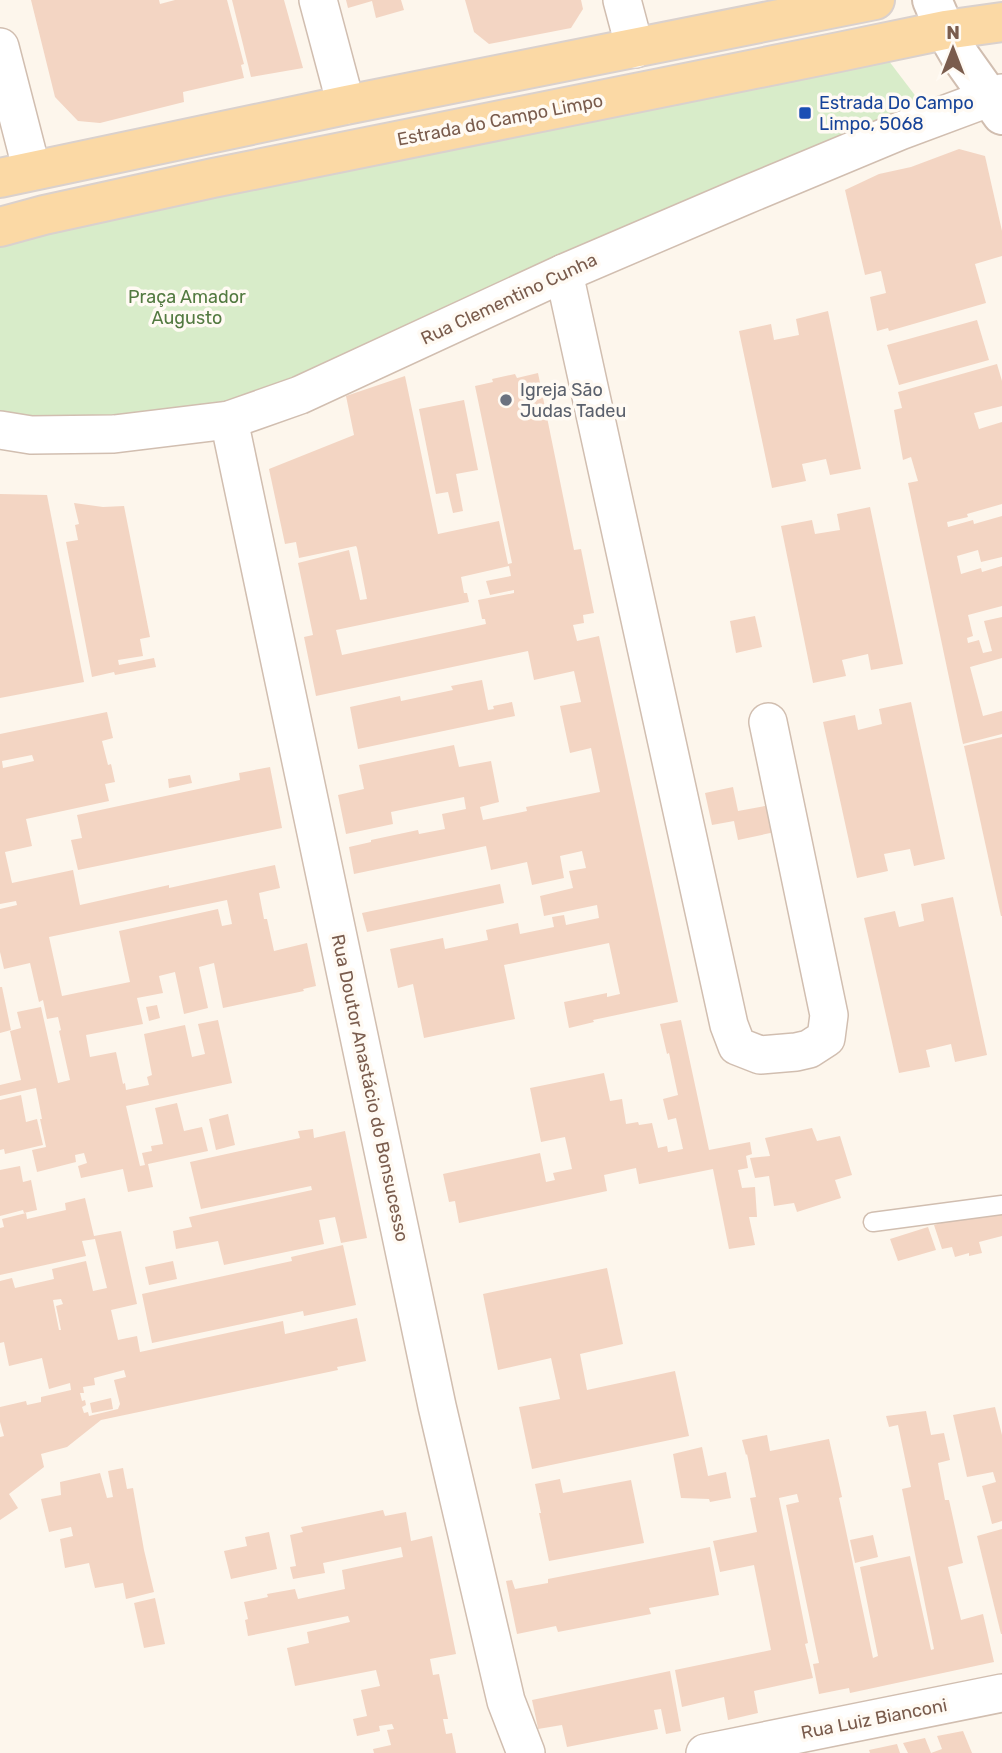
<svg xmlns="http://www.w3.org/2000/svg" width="1002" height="1753" font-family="Rubik,sans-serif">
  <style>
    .green { fill: #d8ecc9 }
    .building { fill: #f3d5c3; fill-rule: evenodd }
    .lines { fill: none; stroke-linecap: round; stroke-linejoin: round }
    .service-casing { stroke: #d1beb0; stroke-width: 21 }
    .minor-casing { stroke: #d1beb0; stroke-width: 40 }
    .tertiary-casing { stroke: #d1beb0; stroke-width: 42 }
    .primary-casing { stroke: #dad1cd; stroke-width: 42 }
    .service { stroke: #fff; stroke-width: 18 }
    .minor { stroke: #fff; stroke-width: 37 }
    .tertiary { stroke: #fff; stroke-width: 38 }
    .primary { stroke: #fbd9a5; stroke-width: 38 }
    .transit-dot { fill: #1a4fb4; stroke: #fffaf3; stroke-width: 2.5 }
    .worship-dot { fill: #6b7280; stroke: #fffaf3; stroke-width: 2.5 }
    .labels { text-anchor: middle; stroke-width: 7; stroke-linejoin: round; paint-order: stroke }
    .transit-label { font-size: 18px; fill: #164399; stroke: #fffaf3; text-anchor: start }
    .street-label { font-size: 18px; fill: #7a5c4d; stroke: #fffaf3 }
    .park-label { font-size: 18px; fill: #537a41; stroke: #fffaf3 }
    .worship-label { font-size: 18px; fill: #5b616d; stroke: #fffaf3; text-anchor: start }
  </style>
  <rect width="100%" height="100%" fill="#fdf6ec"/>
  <polygon class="green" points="876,44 933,119 227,410 114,434 0,419 0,237"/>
  <g class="building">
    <polygon points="31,0 159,0 160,4 175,0 227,0 244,64 241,65 244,78 183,92 184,102 100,123 78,121 55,97"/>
    <polygon points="232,0 284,0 303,68 251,77"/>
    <polygon points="346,0 401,0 404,10 376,18 372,1 348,8"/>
    <polygon points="465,0 581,0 583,9 571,28 489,44 474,32"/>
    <polygon points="959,149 985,156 1002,231 1002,256 975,264 986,303 889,331 888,328 877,331 870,297 886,293 881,271 865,275 845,190 879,174 911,167"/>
    <polygon points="828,311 861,469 830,475 826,459 802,464 806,481 772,488 739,331 771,324 774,340 799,335 796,319"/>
    <polygon points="977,320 989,360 899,385 887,345"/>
    <polygon points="997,364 1002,381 1002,406 974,413 979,429 1002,422 1002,504 967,514 968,517 947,522 948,527 973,520 974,524 1002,516 1002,557 981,562 978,550 957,556 961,574 981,568 982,572 1002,566 1002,606 968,615 973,636 967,638 968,643 979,640 983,653 992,651 984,621 1002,617 1002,658 970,667 983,716 1002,711 1002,734 963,744 908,483 918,481 911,457 903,460 894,410 902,408 898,392"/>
    <path d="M538,373L574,550L581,549L594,613L583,615L584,623L573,625L577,641L599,636L678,1002L593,1020L594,1022L569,1028L564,1002L607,993V997L620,994L609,943L504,965L515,1019L424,1038L413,984L398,988L390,949L443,938L445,949L488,940L486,930L518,923L520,934L554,927L552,917L564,915L566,925L599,918L597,905L544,916L540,896L573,888L569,871L586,868L582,851L560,856L564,878L532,885L527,862L491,870L486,846L354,874L349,847L371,842V840L418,830L419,834L445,829L442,814L466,809L464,797L391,812L393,824L346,834L338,795L364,789L359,765L454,745L459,767L491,761L499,802L480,807L483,820L527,811L526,807L600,792L591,748L570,753L560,706L581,702L574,671L534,680L528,651L316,696L304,637L313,635L298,563L349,550L360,600L367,599L357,548L356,546L299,558L296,542L285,544L269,469L354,435L346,396L405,376L438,534L499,521L508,564L512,563L475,386L493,382L492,379L515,374L517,378ZM509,566L511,576L486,581L490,595L514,590V593L478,600L482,619H485L486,624L342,655L336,630L469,602L467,593H464L461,577Z"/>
    <polygon points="464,400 478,470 456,474 463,511 453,513 448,492 436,494 419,409"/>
    <polygon points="0,494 47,495 84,682 0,698"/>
    <polygon points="74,503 103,507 124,506 150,637 140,639 143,656 118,660 119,665 154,658 156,667 115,675 114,672 92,677 66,542 78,540 75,525 79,524"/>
    <polygon points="870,507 903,664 871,670 868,654 842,660 846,676 813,683 781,526 812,520 815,534 840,530 837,514"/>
    <polygon points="755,616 762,647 736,653 730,621"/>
    <polygon points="482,680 488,710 494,709 493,706 512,702 515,716 358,749 350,707 400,696 401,701 453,690 451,686"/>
    <polygon points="911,702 945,859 914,866 910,849 884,854 888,871 857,878 823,722 855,715 858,730 882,724 879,709"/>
    <path d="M107,712L113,738L102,741L108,765L111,764L115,782L105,784L109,801L26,819L32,846L5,852L12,883L73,870L80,905L169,885V888L275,865L280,888L259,893L264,919H267L274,951L307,943L316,986L303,989L304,991L223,1008L214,963L199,967L208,1008L184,1014L175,972L159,976L163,993L137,998L143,1024L86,1035L90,1057L116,1052L123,1084L125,1083L126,1090L149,1085L147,1077L152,1075L144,1034L185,1025L192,1057L205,1054L198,1024L218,1020L232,1083L126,1106L140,1166L145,1165L142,1153L152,1151L151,1146L163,1144L155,1108L177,1103L184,1131L202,1127L208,1151L148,1164L153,1187L128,1192L123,1169L81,1178L78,1166L87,1163L84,1153L75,1155L76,1162L37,1172L32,1150L46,1147L40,1119H42L36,1088L0,1096V1085L21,1080L10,1031L21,1028L17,1012L41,1007L58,1083L70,1080L59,1031L61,1030L58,1017L47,1019L43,1000L39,1002L30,963L4,969L0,952V909L17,905L16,901L0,904V734ZM32,755L34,761L3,768L2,761ZM227,900L232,924L222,926L218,909L119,931L130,982L62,996L49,937Z"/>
    <polygon points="1002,737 1002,916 1001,916 964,746"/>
    <polygon points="270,767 282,828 78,870 71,840 82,838 77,815 240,780 239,773"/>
    <polygon points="190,775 192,783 169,788 168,779"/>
    <polygon points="733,787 738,811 770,805 775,832 738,840 734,821 712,825 705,793"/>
    <polygon points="500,884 504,903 367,932 362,913"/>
    <polygon points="953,897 987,1055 955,1062 951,1044 926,1050 930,1067 899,1073 864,918 895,911 899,927 924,921 921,904"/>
    <polygon points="0,987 2,987 11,1030 0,1033"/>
    <polygon points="157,1005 160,1018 149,1021 146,1007"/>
    <polygon points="681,1020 709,1150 750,1142 752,1154 746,1156 748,1168 738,1170 742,1188 755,1187 757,1217 749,1217 755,1245 729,1249 713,1169 639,1184 636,1168 604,1175 607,1191 459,1223 455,1201 449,1202 443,1174 540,1153 546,1182 555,1180 553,1173 572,1169 565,1137 541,1142 530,1088 604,1073 610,1101 622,1099 626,1124 638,1122 639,1125 652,1123 658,1148 667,1146 668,1152 683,1149 676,1118 668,1120 663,1099 678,1095 669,1053 667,1054 660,1024"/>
    <polygon points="21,1095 26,1122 37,1119 43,1145 5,1154 4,1149 0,1150 0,1100"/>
    <polygon points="228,1114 235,1145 216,1150 209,1119"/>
    <polygon points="812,1128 817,1141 840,1136 852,1175 835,1180 841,1198 797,1212 794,1203 774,1206 769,1176 755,1178 750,1158 770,1156 765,1138"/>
    <polygon points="313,1129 314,1138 345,1131 367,1238 341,1243 335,1217 319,1220 324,1244 224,1265 218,1241 176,1249 173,1231 192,1227 189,1217 312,1190 311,1186 201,1209 190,1162 300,1138 298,1131"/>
    <polygon points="20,1166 23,1182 31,1180 37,1210 24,1213 23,1210 0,1216 0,1170"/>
    <path d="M85,1198L94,1236L121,1231L137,1304L111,1310L118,1340L137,1336L140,1352L283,1321L285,1334L357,1318L366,1361L337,1367L338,1370L101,1420L67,1447L41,1454L44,1467L9,1494L18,1508L0,1520V1437L4,1436L0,1422V1407L26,1401L27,1405L41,1402V1397L71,1390L70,1383L49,1389L42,1358L9,1366L4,1342L0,1343V1281L12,1278L15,1288L54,1279L52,1269L86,1261L93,1291L107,1288L95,1239L82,1241L86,1256L0,1275V1228L4,1227L2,1219L26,1213L27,1219L66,1210L65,1203ZM61,1299L63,1304L56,1306L61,1330H59L53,1300ZM124,1370L126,1377L114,1380L120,1404L118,1409L89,1416L88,1412L84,1413L82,1407L86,1405L85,1400L82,1401L80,1393H84L83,1387L95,1385L94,1378Z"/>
    <polygon points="992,1208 1002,1213 1002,1236 979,1242 982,1253 969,1256 969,1253 955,1257 952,1247 942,1249 934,1225"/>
    <polygon points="928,1227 936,1250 898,1261 890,1239"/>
    <polygon points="343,1245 356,1305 304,1316 303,1311 152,1343 142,1294 292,1261 291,1257"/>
    <polygon points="173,1261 177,1279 149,1285 145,1267"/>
    <polygon points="607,1268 623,1344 580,1354 587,1390 675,1371 689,1436 532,1469 519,1407 560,1399 551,1358 498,1370 483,1294"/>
    <polygon points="111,1398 113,1409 92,1413 90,1403"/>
    <polygon points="995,1407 1002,1435 1002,1521 992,1524 982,1486 996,1482 993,1472 967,1477 953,1415"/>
    <polygon points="926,1411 931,1435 944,1433 950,1460 938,1463 945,1500 949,1500 963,1563 948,1567 961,1620 983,1614 994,1662 850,1693 849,1688 819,1694 813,1664 819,1663 786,1505 799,1502 797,1494 779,1498 808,1643 805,1644 813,1678 754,1691 758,1713 728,1720 724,1697 682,1707 675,1670 771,1650 754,1565 720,1572 713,1541 757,1532 750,1498 756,1497 747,1454 746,1455 742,1440 767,1435 770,1451 829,1439 842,1497 839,1498 873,1658 878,1656 860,1567 910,1556 931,1650 934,1649 902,1489 911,1487 898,1425 889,1427 886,1416"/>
    <polygon points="702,1447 708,1476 726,1472 731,1498 710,1502 709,1499 681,1498 673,1454"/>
    <polygon points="123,1468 127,1489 133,1488 144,1550 154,1592 126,1599 123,1583 95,1588 89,1563 65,1568 60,1539 73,1536 71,1527 49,1532 41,1499 61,1495 60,1482 100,1473 107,1498 113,1497 108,1471"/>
    <polygon points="560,1479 563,1493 631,1480 644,1543 549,1561 539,1513 541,1513 535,1484"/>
    <polygon points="383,1510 385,1516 406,1512 411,1541 432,1536 456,1654 430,1659 433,1675 439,1674 448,1719 443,1719 446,1734 452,1733 456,1753 374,1753 373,1749 391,1745 387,1730 394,1729 392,1724 379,1726 380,1731 357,1736 353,1719 367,1716 361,1690 380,1686 376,1670 295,1686 287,1648 309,1643 307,1632 350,1622 348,1616 248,1636 245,1620 248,1619 244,1602 268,1597 267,1594 295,1589 298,1599 345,1589 342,1570 403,1557 401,1547 323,1563 325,1573 293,1579 290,1567 296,1566 290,1535 303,1532 301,1527"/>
    <polygon points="1002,1529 1002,1634 1001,1634 977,1536"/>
    <polygon points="269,1532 277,1569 231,1579 224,1551 247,1546 245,1537"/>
    <polygon points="873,1535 878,1557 855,1563 850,1540"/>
    <polygon points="710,1547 719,1595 649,1608 651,1614 558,1632 556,1626 517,1634 506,1581 512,1580 515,1589 548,1583 548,1579"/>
    <polygon points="155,1598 165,1644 144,1648 134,1603"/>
    <polygon points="670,1671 681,1731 666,1734 661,1709 654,1710 658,1729 567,1747 562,1725 538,1729 538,1728 532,1700"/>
    <polygon points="963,1731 972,1753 908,1753 903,1743 925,1738 931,1753 942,1749 937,1736"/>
    <polygon points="897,1744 900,1753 870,1753 869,1750"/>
  </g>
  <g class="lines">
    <defs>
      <polyline id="service" points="873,1222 1002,1205"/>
      <g id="minor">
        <polyline points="318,0 346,105"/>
        <polyline points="622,0 635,49"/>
        <polyline points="0,47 32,171"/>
        <polyline points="564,273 729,1025 737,1046 760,1055 796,1052 809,1049 826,1038 829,1015 768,722"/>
        <polyline points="229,420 437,1406 506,1701 526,1753"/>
        <polyline points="0,430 31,435 114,434 229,420 300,395 564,273 744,196 900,131 1002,93"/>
        <polyline points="705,1753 1002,1693"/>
      </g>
      <polyline id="tertiary" points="932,0 945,30 960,56 1002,115"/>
      <g id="primary">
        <polyline points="0,178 346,105 875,0"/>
        <polyline points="0,227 44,215 213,178 839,52 945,30 1002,22"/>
      </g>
    </defs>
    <use href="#service" class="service-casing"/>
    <use href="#minor" class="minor-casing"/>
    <use href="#tertiary" class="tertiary-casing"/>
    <use href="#primary" class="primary-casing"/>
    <use href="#service" class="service"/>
    <use href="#minor" class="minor"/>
    <use href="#tertiary" class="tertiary"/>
    <use href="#primary" class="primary"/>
  </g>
  <rect class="transit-dot" x="798" y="106" width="14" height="14" rx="3.5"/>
  <circle class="worship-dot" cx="506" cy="400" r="7"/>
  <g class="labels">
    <g class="transit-label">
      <text x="819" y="109">Estrada Do Campo<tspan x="819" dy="21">Limpo, 5068</tspan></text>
    </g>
    <g class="street-label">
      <text transform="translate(500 120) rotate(-11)" y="6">Estrada do Campo Limpo</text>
      <text transform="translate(509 299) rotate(-25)" y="6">Rua Clementino Cunha</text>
      <text transform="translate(370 1088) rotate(78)" y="6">Rua Doutor Anastácio do Bonsucesso</text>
      <text transform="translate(874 1719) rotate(-11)" y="6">Rua Luiz Bianconi</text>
    </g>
    <g class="park-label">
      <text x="187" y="303">Praça Amador<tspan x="187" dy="21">Augusto</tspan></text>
    </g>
    <g class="worship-label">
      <text x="520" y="396">Igreja São<tspan x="520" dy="21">Judas Tadeu</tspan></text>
    </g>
  </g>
  <g transform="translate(953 49)" stroke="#fffaf3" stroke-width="5" paint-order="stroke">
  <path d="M0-5L12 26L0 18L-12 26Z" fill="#7a5c4d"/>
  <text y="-10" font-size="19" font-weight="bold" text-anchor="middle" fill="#7a5c4d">N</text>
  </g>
</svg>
